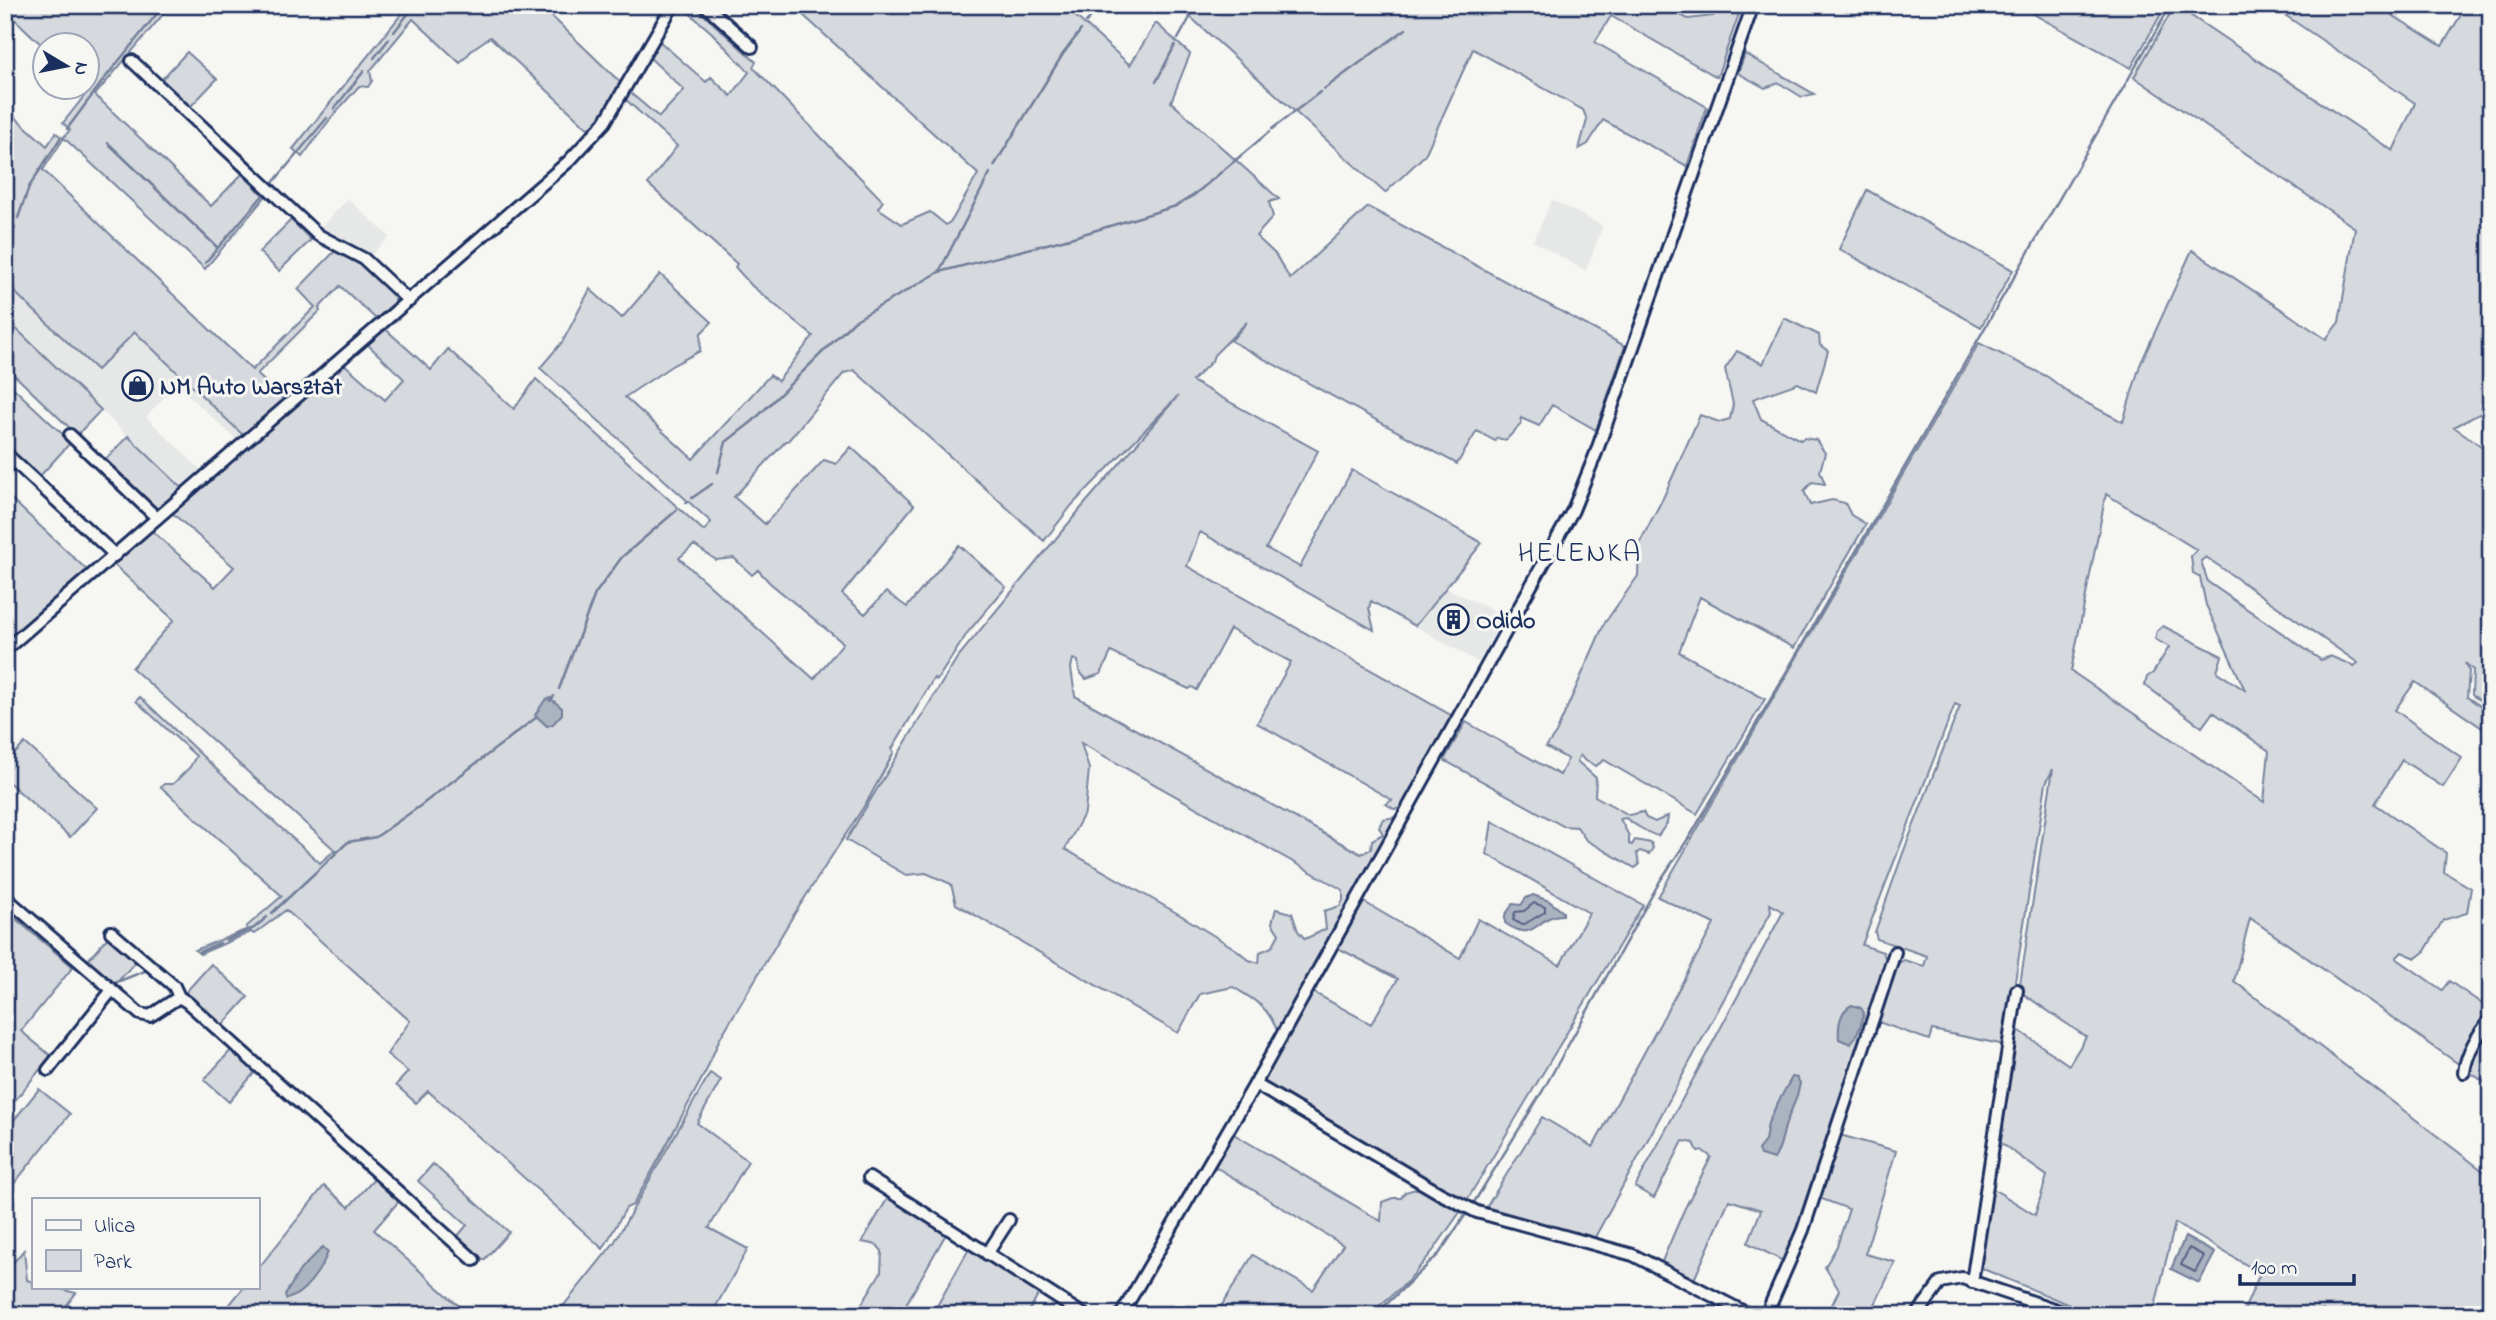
<svg xmlns="http://www.w3.org/2000/svg" width="2496" height="1320" font-family="'Indie Flower',sans-serif">
  <style>
    .built { fill: #e6e7e7 }
    .green { fill: #d6d9dd; stroke: #78849e; stroke-width: 2; fill-rule: evenodd }
    .water { fill: #abb2c0; stroke: #717e99; stroke-width: 2 }
    .lines { fill: none; stroke-linecap: round; stroke-linejoin: round }
    .shore { stroke: #556385; stroke-width: 2 }
    .stream { stroke: #717e99; stroke-width: 2.5 }
    .minor-casing { stroke: #1b2f5e; stroke-width: 16 }
    .minor { stroke: #f6f6f2; stroke-width: 10 }
    .labels { text-anchor: middle; stroke-width: 6; stroke-linejoin: round; paint-order: stroke }
    .poi-label { font-size: 24px; font-weight: bold; fill: #1b2f5e; stroke: #f6f6f2; text-anchor: start }
    .quarter-label { font-size: 28px; letter-spacing: 2px; fill: #1b2f5e; stroke: #f6f6f2 }
  </style>
  <rect width="100%" height="100%" fill="#f6f6f2"/>
  <filter id="ink" filterUnits="userSpaceOnUse"><feTurbulence type="fractalNoise" baseFrequency=".0143" numOctaves="2"/><feDisplacementMap in="SourceGraphic" scale="14" xChannelSelector="R" yChannelSelector="G"/><feConvolveMatrix kernelMatrix="1 2 1 2 8 2 1 2 1" color-interpolation-filters="sRGB"/></filter>
  <g filter="url(#ink)">
    <g class="built">
      <polygon points="348,199 390,237 370,256 318,230"/>
      <polygon points="1552,200 1603,226 1586,271 1533,241"/>
      <polygon points="5,283 97,370 135,332 244,436 238,441 176,384 146,417 203,472 183,489 5,318"/>
      <polygon points="1446,588 1504,616 1478,662 1415,626"/>
    </g>
    <g class="green">
      <polygon points="5,5 136,5 146,14 155,5 171,5 95,95 211,206 242,174 265,197 205,269 64,138 43,170 252,370 315,307 298,289 335,251 362,265 395,294 395,302 376,319 340,286 319,308 320,311 257,374 285,401 244,436 135,332 97,370 5,283 5,244 14,217 5,208 5,108 47,146 56,133 63,138 70,130 63,123 89,90 87,88 88,46 46,46 45,48 5,10"/>
      <polygon points="398,5 540,5 624,86 593,133 490,37 474,48 460,63 413,19 370,71 372,81 368,87 359,86 331,118 302,157 293,149 404,11"/>
      <path d="M680,5H693L756,62L753,67L883,201L878,208L902,224L930,212L946,225L952,220L978,174L792,5H1063L1130,65L1156,23L1190,54L1171,102L1279,199L1269,202L1273,217L1256,236L1275,254L1290,279L1368,207L1625,346L1596,430L1552,405L1539,426L1521,418V424L1506,440L1497,438L1495,441L1477,431L1457,464L1231,341L1247,322L1214,355L1212,361L1192,381L1318,451L1266,548L1300,567L1352,470L1482,543L1415,626L1371,601L1369,608L1374,630L1200,532L1187,566L1454,717L1404,808L1394,809L1386,804L1392,800L1257,723L1291,662L1230,629L1197,690L1192,687L1189,689L1111,652L1101,674L1086,679L1079,671L1078,661L1073,659L1071,668L1075,696L1361,854L1371,849L1372,840L1383,834L1379,827L1383,819L1397,817L1278,1033C1267,1005 1257,1002 1233,987L1200,994L1178,1033L956,904L951,884L926,873L906,875L846,840L957,658L1082,507L1178,396L1072,505L1044,541L854,370L844,373L788,441H786L734,497L765,524L824,460L836,464L851,447L914,505L842,594L865,614L886,592L907,607L959,545L1006,587L968,632L937,680L934,678L892,749L894,752L868,800L793,916L719,1040L707,1069L655,1166L633,1205L626,1208L603,1249L428,1091L416,1103L396,1085L408,1072L387,1054L410,1021L286,910L254,934L251,932L200,954L195,950L248,929L246,927L282,896L161,787L164,784H173L190,767L196,756L136,701L140,697L231,783L320,863L335,850L132,668L174,620L112,563L151,530L215,587L234,567L171,512L343,363L385,400L404,379L366,343L382,326L431,370L448,349L514,409L536,379L704,531L711,522L540,368L563,341L590,289L622,318L660,274L712,322L701,333L700,351L673,365L625,397L693,459L770,375L778,381L813,336L752,286L735,267L737,264L648,184L677,146L624,98L628,91L659,117L684,90L649,57L658,40L706,82L711,77L731,96L749,72L711,32ZM694,545L716,560L734,558L752,575L758,570L770,583L843,643L814,679L679,558ZM1081,743L1343,890V900L1340,906L1324,911L1326,929L1305,939L1298,931L1292,913L1276,909L1272,923L1279,934L1272,947L1260,952L1259,963L1249,960L1237,950L1182,916L1065,849L1085,812L1089,769Z"/>
      <polygon points="1177,5 1661,5 1688,19 1713,16 1706,5 1742,5 1717,77 1611,16 1595,42 1707,107 1687,166 1603,120 1588,144 1579,149 1587,120 1583,110 1473,49 1425,155 1385,193"/>
      <polygon points="2017,5 2166,5 2131,68"/>
      <path d="M2175,5L2393,151L2415,103L2270,5H2376L2442,46L2467,5H2491V408L2454,427L2491,453V708L2472,695L2473,670L2465,663L2469,671L2467,697L2491,713V734L2415,682L2395,710L2462,758L2443,787L2402,760L2375,804L2446,853L2444,872L2471,888L2467,913L2443,920L2425,951L2416,958L2402,952L2396,958L2442,990L2449,981L2491,1010V1016L2463,1067L2250,918L2234,981L2491,1177V1315H2331L2322,1310L2320,1315H2242L2260,1273L2175,1223L2153,1315H2094L1983,1269L1979,1252L1990,1187L2035,1215L2047,1176L1997,1140L2014,1027L2069,1065L2086,1037L2019,991L2053,769L2046,783L2005,1045L1932,1030L1929,1040L1878,1022L1896,964L1904,960L1924,966L1927,956L1877,939L1875,932L1903,853L1960,706L1955,704L1862,945L1883,952L1886,960L1785,1262L1748,1243L1761,1210L1729,1200L1693,1282L1660,1266L1684,1210L1711,1157L1703,1151H1698L1694,1143L1683,1141L1654,1198L1635,1187L1783,912L1770,904L1771,912L1594,1239L1484,1211L1542,1117L1593,1147L1714,924L1658,897L1979,343L2048,377L2073,396L2123,422L2140,365L2192,250L2326,339L2339,322L2355,228L2134,77ZM2106,494L2197,550L2191,556L2193,573L2200,577L2206,605L2245,690L2217,672L2222,656L2163,626L2157,631L2155,639L2169,647L2153,673L2147,677L2145,685L2202,727L2213,712L2269,751L2264,802L2071,671ZM2206,557L2358,663L2354,666L2330,656L2321,660L2208,582L2201,561Z"/>
      <polygon points="187,52 217,79 190,107 161,80"/>
      <polygon points="1745,54 1814,94 1802,97 1779,83 1765,88 1738,73"/>
      <polygon points="1867,190 2013,270 1981,327 1839,249"/>
      <polygon points="291,220 311,240 279,271 259,252"/>
      <polygon points="5,318 101,410 77,435 5,366"/>
      <path d="M1784,318L1819,335L1820,345L1828,351L1816,392L1798,383L1753,399L1761,419L1800,440L1804,438L1816,440L1825,453L1820,471L1825,484L1812,482L1804,491L1810,505L1832,500L1845,503L1851,515L1866,524L1794,648L1700,597L1679,652L1765,699L1697,814L1604,760L1596,766L1584,760L1580,755L1577,761L1596,778L1595,796L1629,815L1643,812L1646,818L1655,822L1668,816L1667,823L1658,836C1652,835 1631,823 1626,818L1620,819L1629,836V844L1632,845L1635,840L1651,843L1653,848L1649,854L1640,851L1637,853L1639,865L1635,868L1586,840L1577,827L1563,826L1444,760L1466,722L1560,775L1568,759L1546,747L1556,733L1604,624L1638,576L1639,544L1664,496L1700,415L1719,422L1730,419L1733,404L1725,369L1737,351L1763,364Z"/>
      <polygon points="5,380 71,442 40,476 5,444"/>
      <polygon points="128,436 183,489 162,508 153,508 104,461"/>
      <polygon points="5,493 88,571 12,636 5,630"/>
      <polygon points="25,743 97,808 70,837 5,779 5,764"/>
      <polygon points="1492,821 1643,905 1466,1202 1260,1083 1313,992 1371,1024 1398,979 1338,948 1364,902 1460,958 1478,919 1560,965 1589,913 1487,854"/>
      <polygon points="5,910 73,967 21,1031 51,1056 5,1113"/>
      <polygon points="110,935 137,960 114,986 87,961"/>
      <polygon points="211,964 248,997 222,1026 185,993"/>
      <polygon points="2490,1023 2491,1023 2491,1087 2467,1070"/>
      <polygon points="232,1049 256,1071 229,1102 204,1080"/>
      <polygon points="710,1073 721,1080 697,1123 748,1161 709,1228 748,1249 711,1315 556,1315 614,1243"/>
      <polygon points="39,1089 70,1114 5,1195 5,1131"/>
      <polygon points="1232,1133 1381,1221 1382,1202 1393,1198 1401,1198 1405,1192 1419,1188 1460,1212 1433,1251 1408,1281 1369,1315 1206,1315 1209,1309 1217,1313 1253,1255 1313,1290 1343,1245 1214,1166"/>
      <polygon points="1840,1135 1896,1151 1865,1254 1895,1262 1870,1315 1827,1315 1839,1290 1825,1267 1837,1246 1849,1209 1819,1198"/>
      <polygon points="433,1164 509,1232 484,1260 457,1237 467,1225 418,1181"/>
      <polygon points="375,1178 399,1201 374,1230 469,1315 221,1315 244,1287 257,1287 257,1270 324,1186 349,1207"/>
      <polygon points="889,1196 947,1232 900,1315 855,1315 881,1272 882,1251 877,1245 862,1242"/>
      <polygon points="970,1247 1041,1289 1027,1315 932,1315"/>
      <polygon points="24,1250 27,1280 33,1282 33,1287 52,1287 76,1293 59,1315 5,1315 5,1272"/>
    </g>
    <g class="water">
      <polygon points="550,698 562,708 562,714 553,724 547,726 535,715 545,700"/>
      <path d="M1533,895L1549,901L1563,912V915C1536,914 1536,946 1505,923V915L1513,904L1521,905L1526,898Z"/>
      <path d="M1852,1005L1861,1008L1864,1013L1860,1028L1851,1044L1839,1039C1838,1027 1839,1011 1852,1005Z"/>
      <path d="M1792,1077L1797,1078L1800,1083C1798,1097 1792,1108 1787,1121C1782,1133 1782,1148 1774,1159L1760,1155L1758,1150L1765,1141L1768,1123L1776,1106Z"/>
      <polygon points="2185,1237 2215,1253 2199,1283 2171,1269"/>
      <path d="M323,1247L328,1252C322,1268 304,1296 286,1299L285,1295L300,1270Z"/>
    </g>
    <g class="lines">
      <g class="shore">
        <polygon points="1534,903 1545,907 1545,912 1523,925 1513,920 1515,912 1524,911"/>
        <polygon points="2189,1248 2204,1256 2195,1272 2181,1265"/>
      </g>
      <g class="stream">
        <polyline points="1086,22 1102,5"/>
        <polyline points="394,32 415,5"/>
        <polyline points="1178,39 1197,5"/>
        <polyline points="374,58 389,39"/>
        <polyline points="1156,82 1175,45"/>
        <polyline points="1324,89 1406,29"/>
        <polyline points="334,109 364,71"/>
        <polyline points="67,129 105,78 164,5"/>
        <polyline points="1272,129 1320,92"/>
        <polyline points="108,143 218,248"/>
        <polyline points="994,166 1063,54 1081,30"/>
        <polyline points="272,184 327,118"/>
        <polyline points="18,218 29,187 61,137"/>
        <polyline points="5,255 15,227"/>
        <polyline points="205,263 264,194"/>
        <polyline points="939,272 990,173"/>
        <polyline points="718,472 726,442 753,421 854,321 939,272 1070,238 1176,206 1194,195 1269,132"/>
        <polyline points="692,498 712,484"/>
        <polyline points="686,503 687,502"/>
        <polyline points="559,689 595,594 622,557 677,510"/>
        <polyline points="550,701 554,696"/>
        <polyline points="5,909 6,908 91,980"/>
        <polyline points="272,913 348,842 376,837 420,806 537,717"/>
        <polyline points="226,940 254,928 267,917"/>
        <polyline points="199,952 220,943"/>
        <polyline points="112,984 147,970"/>
        <polyline points="100,988 103,991"/>
        <polyline points="113,999 128,1011"/>
        <polyline points="134,1017 149,1021"/>
        <polyline points="1473,1204 1542,1092 1660,881 1692,833 1772,697 2171,5"/>
        <polyline points="1375,1315 1439,1254 1466,1214"/>
      </g>
      <defs>
        <g id="minor">
          <polyline points="705,5 752,47"/>
          <polyline points="132,61 318,235 364,259 409,301"/>
          <polyline points="70,435 157,518"/>
          <polyline points="5,453 115,555"/>
          <polyline points="5,650 569,161 605,122 673,5"/>
          <polyline points="5,897 140,1014 150,1016 179,997 174,986 111,932"/>
          <polyline points="179,997 187,1002 474,1260"/>
          <polyline points="48,1070 112,990"/>
          <path d="M2464,1072C2467,1051 2478,1035 2491,1018"/>
          <polyline points="1255,1084 1441,1194 1477,1212 1633,1255 1750,1315"/>
          <polyline points="869,1178 1084,1315"/>
          <polyline points="987,1254 1009,1220"/>
          <polyline points="1972,1282 2017,990"/>
          <polyline points="1121,1315 1255,1084 1573,510 1596,453 1753,5"/>
          <polyline points="1766,1315 1803,1230 1895,952"/>
          <polyline points="1917,1315 1941,1282 1962,1278 2071,1315"/>
        </g>
      </defs>
      <use href="#minor" class="minor-casing"/>
      <use href="#minor" class="minor"/>
    </g>
  </g>
  <defs>
    <symbol id="shop-ring" viewBox="-11 -11 22 22"><circle r="9.5" fill="#f6f6f2" stroke="#1b2f5e" stroke-width="1.5"/><path d="M-5-2.5h2.3a2.7 3.5 0 0 1 5.4 0H5L5.5 6h-11ZM-1.5-2.5h3a1.5 2.3 0 0 0-3 0Z" fill="#1b2f5e"/></symbol>
    <symbol id="building-ring" viewBox="-11 -11 22 22"><circle r="9.5" fill="#f6f6f2" stroke="#1b2f5e" stroke-width="1.5"/><path d="M-4-6H4V6H1V3H-1V6H-4ZM-2.5-4.3h1.7v1.8h-1.7ZM.8-4.3h1.7v1.8H.8ZM-2.5-1h1.7V.8h-1.7ZM.8-1h1.7V.8H.8Z" fill="#1b2f5e"/></symbol>
  </defs>
  <g fill-rule="evenodd">
    <use href="#shop-ring" x="120" y="368" width="35" height="35"/>
    <use href="#building-ring" x="1436" y="602" width="35" height="35"/>
  </g>
  <g class="labels">
    <g class="poi-label">
      <text x="160" y="394">NM Auto Warsztat</text>
      <text x="1476" y="628">Odido</text>
    </g>
    <g class="quarter-label">
      <text x="1580" y="561">HELENKA</text>
    </g>
  </g>
  <rect width="2496" height="1320" fill="none" stroke="#f6f6f2" stroke-width="28"/>
  <rect x="14" y="14" width="2468" height="1292" fill="none" stroke="#1b2f5e" stroke-width="2.5" filter="url(#ink)"/>
  <rect x="32" y="1198" width="228" height="91" fill="#f6f6f2" stroke="#9ea6b7" stroke-width="2"/>
  <rect x="46" y="1220" width="35" height="10" fill="#f6f6f2" stroke="#9ea6b7" stroke-width="2"/>
  <text x="94" y="1232" font-size="21" fill="#1b2f5e">Ulica</text>
  <rect x="46" y="1250" width="35" height="21" fill="#d6d9dd" stroke="#9ea6b7" stroke-width="2"/>
  <text x="94" y="1268" font-size="21" fill="#1b2f5e">Park</text>
  <g transform="translate(66 66) rotate(100)"><circle r="33" fill="#f6f6f2" stroke="#9ea6b7" stroke-width="2"/>
  <path d="M0-5L12 26L0 18L-12 26Z" fill="#1b2f5e"/>
  <text y="-10" font-size="19" font-weight="bold" text-anchor="middle" fill="#1b2f5e">N</text>
  </g>
  <path d="M2240 1274v10h114v-10" fill="none" stroke="#1b2f5e" stroke-width="3.5"/>
  <text x="2251" y="1274" font-size="21" fill="#1b2f5e" stroke="#f6f6f2" stroke-width="5" paint-order="stroke">100 m</text>
</svg>
